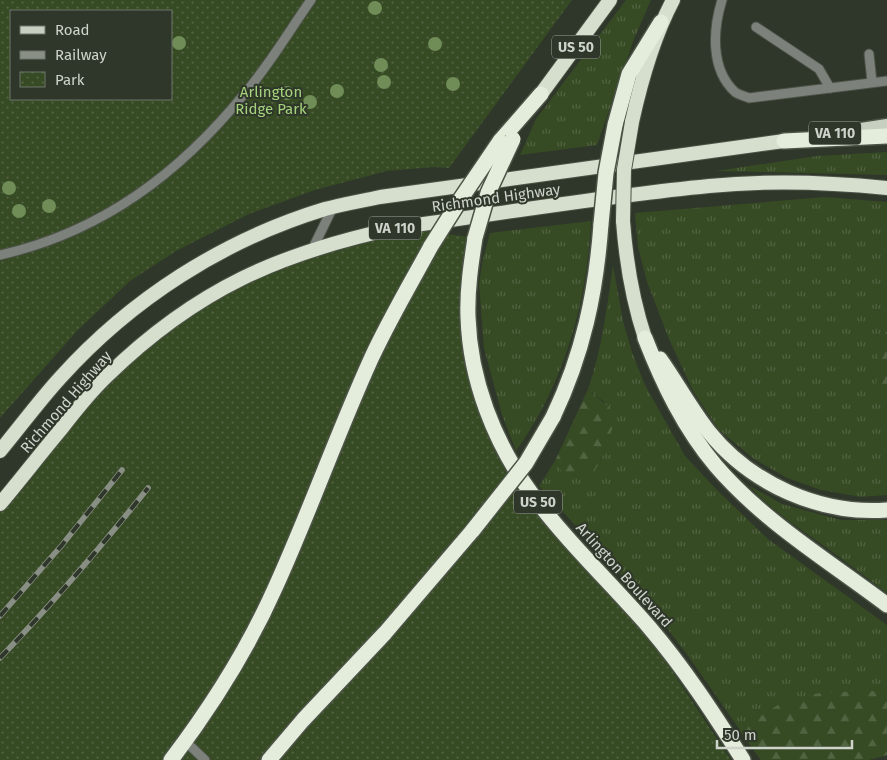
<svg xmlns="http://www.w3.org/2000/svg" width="887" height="760" font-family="'Fira Sans',sans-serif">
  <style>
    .grass { fill: url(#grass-tufts) }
    .forest { fill: url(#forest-firs) }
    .park { fill: url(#park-dots); fill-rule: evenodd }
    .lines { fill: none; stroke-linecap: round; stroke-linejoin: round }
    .service-casing { stroke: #4c5347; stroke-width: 11 }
    .primary-casing { stroke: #4c5347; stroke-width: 15 }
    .trunk-casing { stroke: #4c5347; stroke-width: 16 }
    .motorway-casing { stroke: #4c5347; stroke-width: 18 }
    .service { stroke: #7d817b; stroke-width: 9 }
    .primary { stroke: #c7cfc1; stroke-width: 12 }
    .trunk { stroke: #d6dece; stroke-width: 14 }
    .motorway { stroke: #e4eddc; stroke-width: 15 }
    .rail-casing { stroke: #898f85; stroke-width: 5.5 }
    .rail { stroke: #2f372a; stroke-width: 4; stroke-dasharray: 11; stroke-linecap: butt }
    .trunk-bridge-casing { stroke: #4c5347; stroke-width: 16; stroke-linecap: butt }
    .motorway-bridge-casing { stroke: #4c5347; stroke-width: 18; stroke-linecap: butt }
    .trunk-bridge { stroke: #d6dece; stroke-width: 14 }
    .motorway-bridge { stroke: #e4eddc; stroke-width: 15 }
    .tree { fill: #708d57 }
    .labels { text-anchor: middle; stroke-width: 4; stroke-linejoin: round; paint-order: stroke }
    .shield { fill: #2f372a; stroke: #9ea49b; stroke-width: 1 }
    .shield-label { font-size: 14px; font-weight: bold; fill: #ced3cb }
    .park-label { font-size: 15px; fill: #a5d37c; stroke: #2f372a }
    .street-label { font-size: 15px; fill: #ced3cb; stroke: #2f372a }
  </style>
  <defs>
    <pattern id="grass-tufts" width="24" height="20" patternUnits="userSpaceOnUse" patternTransform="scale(1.25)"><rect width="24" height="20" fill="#364a24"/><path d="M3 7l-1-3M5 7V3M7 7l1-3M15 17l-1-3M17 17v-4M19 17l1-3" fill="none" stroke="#526342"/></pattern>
    <pattern id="forest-firs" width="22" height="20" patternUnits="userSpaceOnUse" patternTransform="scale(1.25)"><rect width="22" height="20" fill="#364a24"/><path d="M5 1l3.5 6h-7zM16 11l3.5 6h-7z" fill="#526342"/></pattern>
    <pattern id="park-dots" width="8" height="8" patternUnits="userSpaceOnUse" patternTransform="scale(1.25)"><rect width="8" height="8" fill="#364a24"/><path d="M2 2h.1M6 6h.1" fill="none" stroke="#526342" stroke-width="1.8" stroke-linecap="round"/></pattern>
  </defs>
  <rect width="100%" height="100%" fill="#2f372a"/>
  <g class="grass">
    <polygon points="626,0 651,0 634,39 597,145 520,155 536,119"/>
    <polygon points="887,152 887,175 716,171 817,156"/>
    <polygon points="825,197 887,202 887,495 861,497 821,490 787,478 754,459 719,430 693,391 669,339 647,282 638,247 635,213"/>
    <path d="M591,221C587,303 564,384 516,451L502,415L484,348L479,284L483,259L490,233Z"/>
    <path d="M613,265L623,321L632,352L645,385L685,456L718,491L768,539L887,625V755L868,760H761L686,653L650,606L539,486L555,461L563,472L578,476L600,462L605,449L604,402L588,389C602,349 607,307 613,265Z"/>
    <path d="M748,485L782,504L841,520H887V593C866,577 845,561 824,546C796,526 773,511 748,485Z"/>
  </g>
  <g class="forest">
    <polygon points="887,331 887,392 880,391 876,386 880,339"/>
    <polygon points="588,389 614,412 615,421 600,462 593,473 578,476 563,473 555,461"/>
    <polygon points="887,691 887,755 868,760 761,760 739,730 784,701 824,692"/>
  </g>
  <g class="park">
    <path d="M0,0H572L449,168L434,167L387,171L315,190L249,214L176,251L130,281L77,331L0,418ZM11,11H171V99H11Z"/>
    <polygon points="401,227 475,238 471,344 511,464 627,603 731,760 0,760 0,504 105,378 239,279"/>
  </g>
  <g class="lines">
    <defs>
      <g id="service">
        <path d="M722,0C713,29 710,69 735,92C739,95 745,96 749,98L887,81"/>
        <polyline points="756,27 819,69 830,88"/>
        <polyline points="869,54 872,82"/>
        <polyline points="312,250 333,207"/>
        <path d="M0,255C102,232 180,173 245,93C270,64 289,31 311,0"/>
        <polyline points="185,741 205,760"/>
      </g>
      <polyline id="primary" points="835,133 887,125"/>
      <g id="trunk">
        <polyline points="541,94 610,0"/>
        <path d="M632,122C641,81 653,38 673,0"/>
        <path d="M623,221C626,261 632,299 645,338"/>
        <path d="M0,451C20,427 39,401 60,378C131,299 223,240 325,209C343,204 362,201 380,197L784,141"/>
        <path d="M0,504C21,479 41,453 62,428C76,410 90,392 107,376C196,289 281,252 401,227C504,213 606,196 709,186C768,180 828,182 887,188"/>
      </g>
      <g id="motorway">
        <polyline points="615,125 629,74 661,22"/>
        <polyline points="500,141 541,94"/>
        <polyline points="784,141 887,136"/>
        <path d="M475,238C471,264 467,290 468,317C470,380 494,442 531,493C566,541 610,582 649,627C684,668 714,714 743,760"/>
        <path d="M645,338C663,384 684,428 716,466C764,522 829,561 887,605"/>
        <path d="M660,359C677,383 691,409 709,432C751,484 820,515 887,510"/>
        <path d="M553,417C583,354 596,293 601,224"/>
        <path d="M171,760C212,706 249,647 276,586C310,511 337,434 371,359C389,320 411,283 431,246"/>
        <polyline points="269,760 303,720 385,633 473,530"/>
      </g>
    </defs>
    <use href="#service" class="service-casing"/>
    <use href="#primary" class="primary-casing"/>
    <use href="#trunk" class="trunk-casing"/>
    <use href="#motorway" class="motorway-casing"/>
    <use href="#service" class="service"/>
    <use href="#primary" class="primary"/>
    <use href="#trunk" class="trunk"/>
    <use href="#motorway" class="motorway"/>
    <defs>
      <g id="rail">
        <polyline points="0,616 62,545 122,470"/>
        <path d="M0,658C52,604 101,547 148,488"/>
      </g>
    </defs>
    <use href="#rail" class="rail-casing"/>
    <use href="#rail" class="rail"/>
    <defs>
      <polyline id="trunk-bridge" points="623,221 624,170 632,122"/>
      <g id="motorway-bridge">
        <polyline points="601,224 606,173 615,125"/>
        <polyline points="475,238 488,193 513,139"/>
        <polyline points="431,246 460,200 500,141"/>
        <polyline points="473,530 526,463 553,417"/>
      </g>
    </defs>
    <use href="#trunk-bridge" class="trunk-bridge-casing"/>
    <use href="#motorway-bridge" class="motorway-bridge-casing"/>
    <use href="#trunk-bridge" class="trunk-bridge"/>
    <use href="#motorway-bridge" class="motorway-bridge"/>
  </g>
  <g class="tree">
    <circle cx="375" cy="8" r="7"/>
    <circle cx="179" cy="43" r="7"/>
    <circle cx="435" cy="44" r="7"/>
    <circle cx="381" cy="65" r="7"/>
    <circle cx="384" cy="82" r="7"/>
    <circle cx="453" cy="84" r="7"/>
    <circle cx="337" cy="91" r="7"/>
    <circle cx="287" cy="93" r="7"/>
    <circle cx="310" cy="102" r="7"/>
    <circle cx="9" cy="188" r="7"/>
    <circle cx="49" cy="206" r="7"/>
    <circle cx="19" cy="211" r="7"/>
  </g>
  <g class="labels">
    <g class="shield">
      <rect x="552" y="35.5" width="48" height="23" rx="4"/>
      <rect x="809" y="121.5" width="52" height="23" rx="4"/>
      <rect x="369" y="216.5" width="52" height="23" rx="4"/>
      <rect x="514" y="490.5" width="48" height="23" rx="4"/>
    </g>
    <g class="shield-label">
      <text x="576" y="52">US 50</text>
      <text x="835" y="138">VA 110</text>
      <text x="395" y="233">VA 110</text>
      <text x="538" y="507">US 50</text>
    </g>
    <g class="park-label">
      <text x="271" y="97">Arlington<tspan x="271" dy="17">Ridge Park</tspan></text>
    </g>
    <g class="street-label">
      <text transform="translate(496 198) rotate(-8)" y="5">Richmond Highway</text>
      <text transform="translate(66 402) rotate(-49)" y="5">Richmond Highway</text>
      <text transform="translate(624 575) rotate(48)" y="5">Arlington Boulevard</text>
    </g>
  </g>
  <rect x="10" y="10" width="162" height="90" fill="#2f372a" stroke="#6f756a"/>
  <rect x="20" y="26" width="25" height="8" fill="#c7cfc1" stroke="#6f756a"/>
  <text x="55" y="35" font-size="15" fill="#ced3cb">Road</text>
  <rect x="20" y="51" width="25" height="8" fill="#898f85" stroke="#6f756a"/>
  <text x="55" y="60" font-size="15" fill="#ced3cb">Railway</text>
  <rect x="20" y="72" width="25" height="15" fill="url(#park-dots)" stroke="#6f756a"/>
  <text x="55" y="85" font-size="15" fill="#ced3cb">Park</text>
  <path d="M717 740v8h135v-8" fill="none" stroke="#ced3cb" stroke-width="2.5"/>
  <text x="724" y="740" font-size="15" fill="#ced3cb" stroke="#2f372a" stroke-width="4" paint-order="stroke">50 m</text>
</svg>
